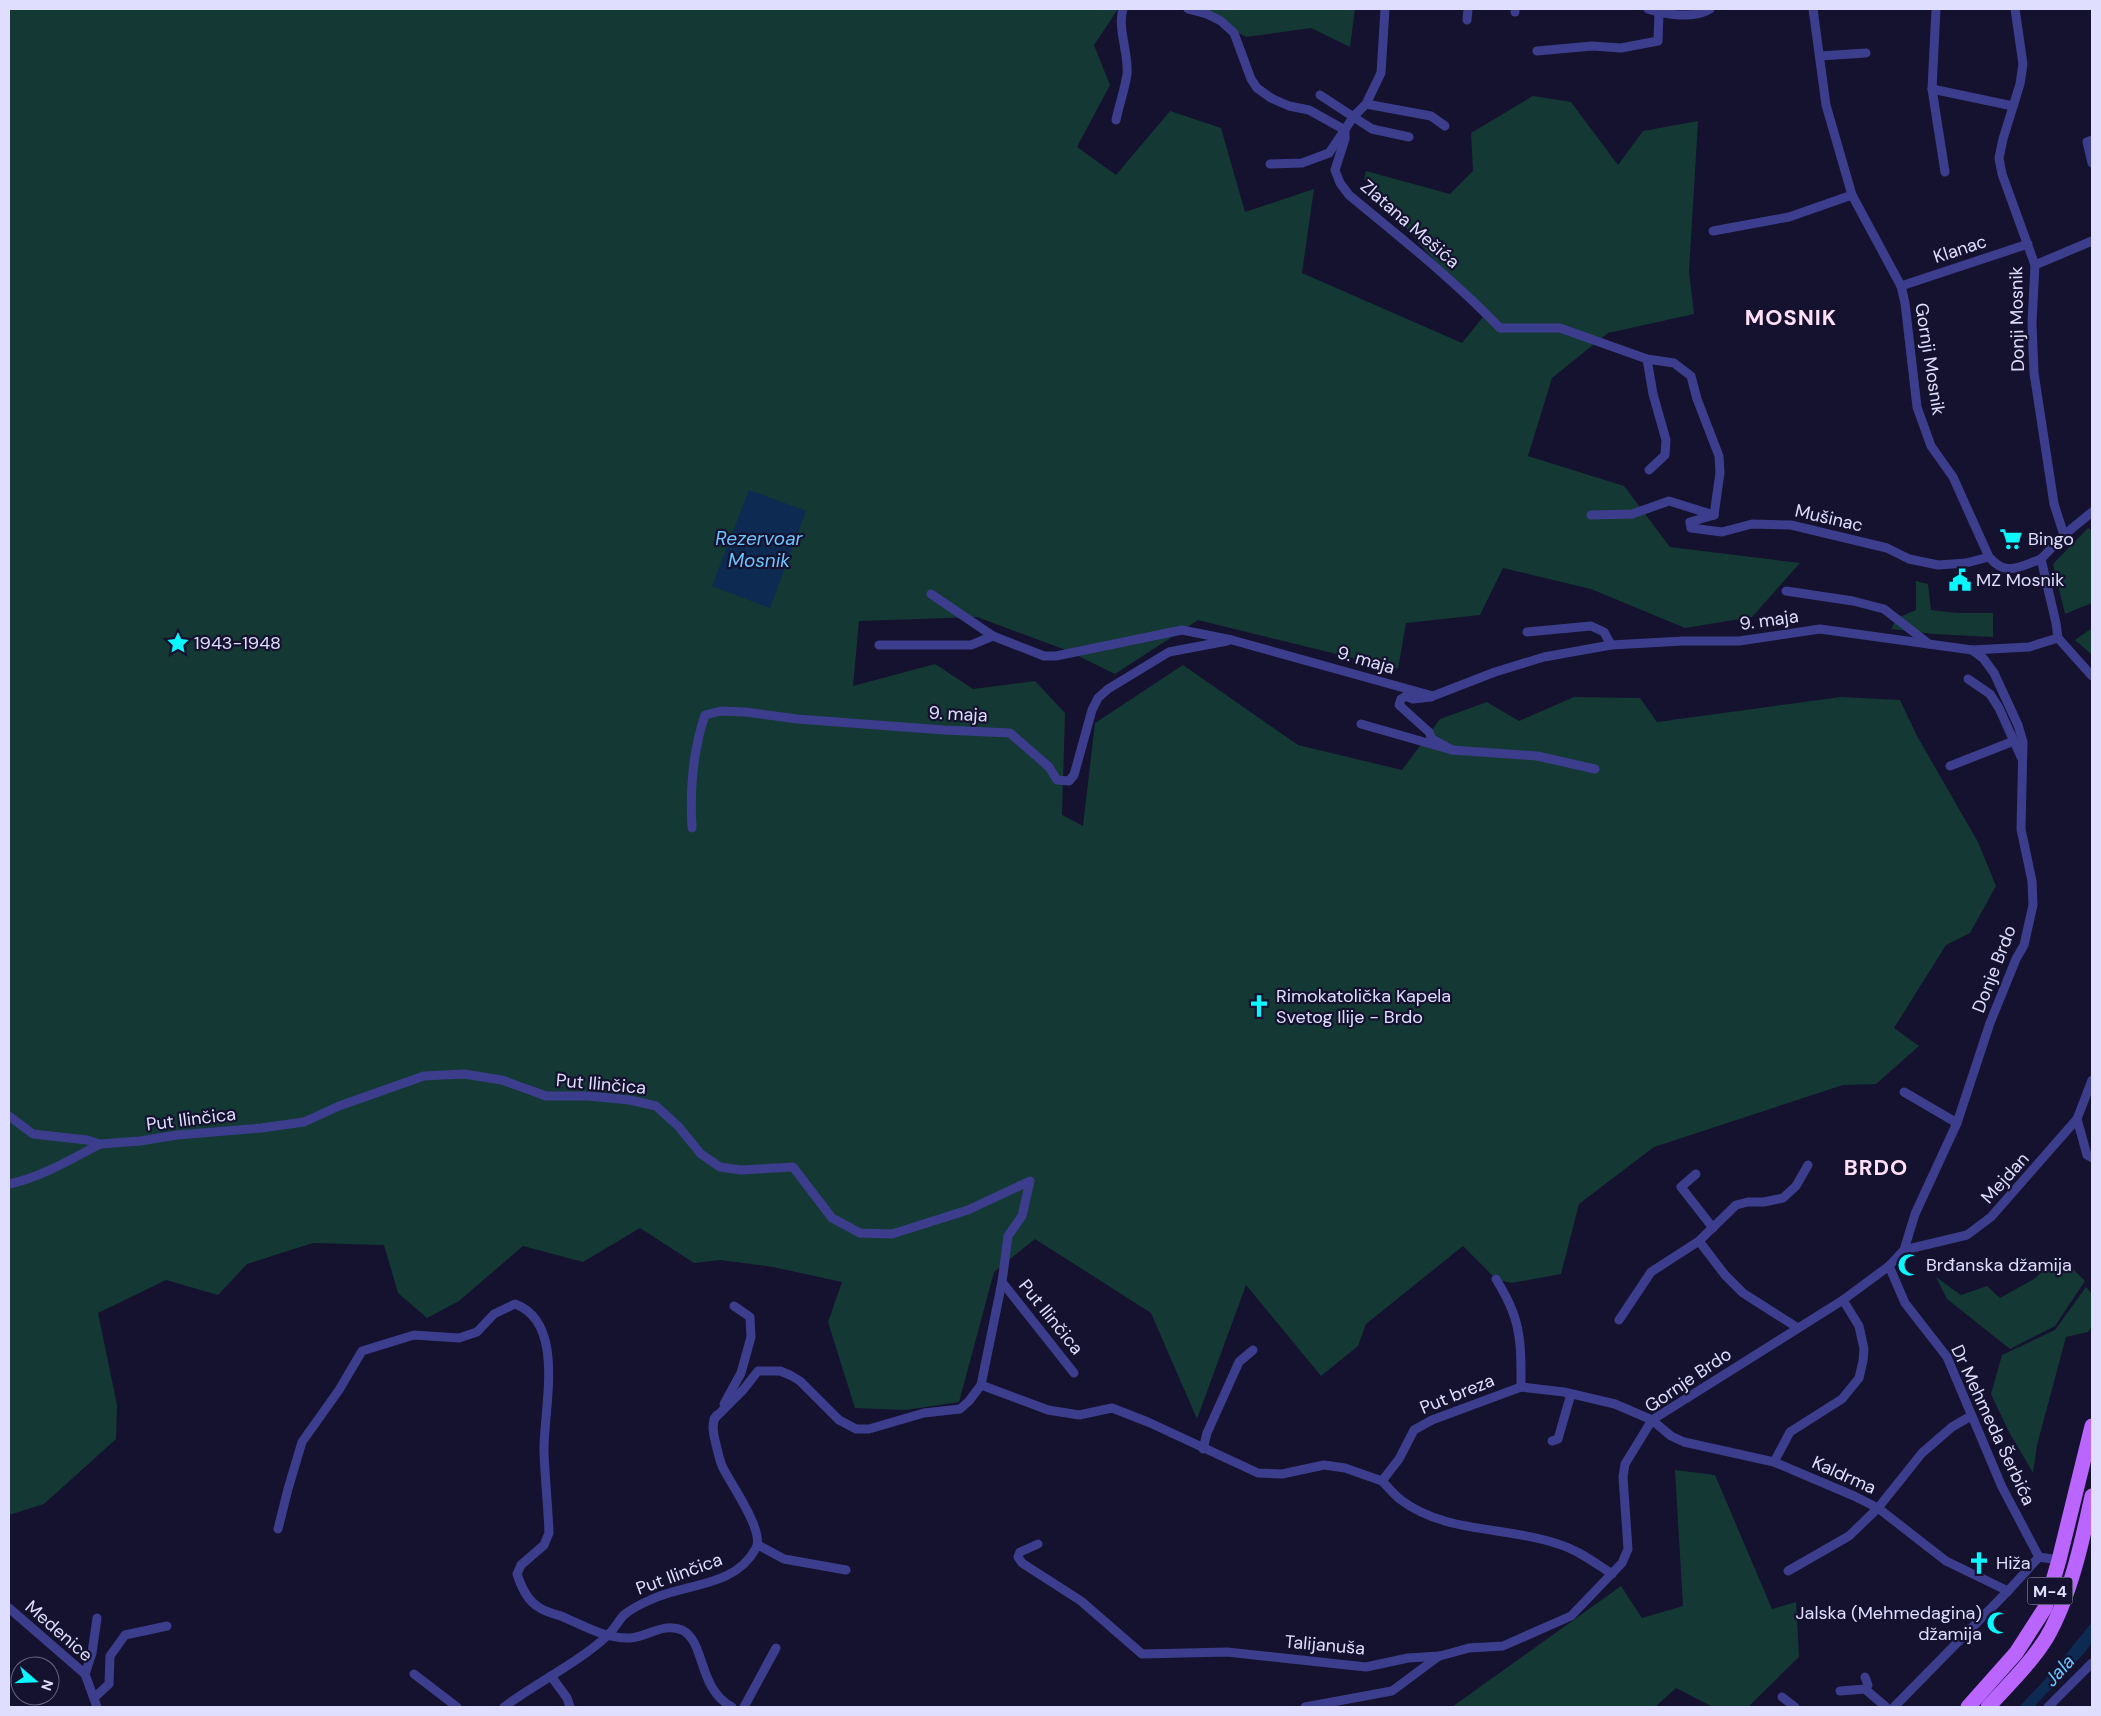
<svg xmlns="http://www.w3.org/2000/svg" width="2101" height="1716" font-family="'DM Sans',sans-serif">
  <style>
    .green { fill: #143834 }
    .water { fill: #0c2a52 }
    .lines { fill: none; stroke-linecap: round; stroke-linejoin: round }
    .street { stroke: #3c3e8d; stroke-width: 9 }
    .primary { stroke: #bb65ff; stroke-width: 15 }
    .labels { text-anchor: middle; stroke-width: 4.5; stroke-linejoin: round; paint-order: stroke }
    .shield { fill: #14122e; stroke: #a3a1c0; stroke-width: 1 }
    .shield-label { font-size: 16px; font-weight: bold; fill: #e0deff }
    .street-label { font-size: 18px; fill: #e0deff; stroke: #14122e }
    .poi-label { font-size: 18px; fill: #e0deff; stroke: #14122e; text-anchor: start }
    .water-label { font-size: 19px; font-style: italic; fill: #6cc5ff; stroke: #14122e }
    .district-label { font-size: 22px; font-weight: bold; letter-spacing: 1px; fill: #ffe0f6; stroke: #14122e }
  </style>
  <rect width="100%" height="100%" fill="#14122e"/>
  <g class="green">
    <polygon points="9,9 1118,9 1094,45 1110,85 1077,147 1116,175 1170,111 1221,128 1245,212 1314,189 1302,273 1462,343 1483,317 1364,179 1366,171 1450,194 1473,171 1471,133 1533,96 1571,102 1618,165 1643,131 1698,121 1689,272 1694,314 1608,333 1552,378 1528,456 1624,486 1670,547 1800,563 1752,617 1685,628 1591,589 1503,568 1480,615 1406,623 1398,669 1198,620 1115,674 1066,650 977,617 859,621 853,686 935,664 973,689 1035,681 1065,713 1062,815 1083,826 1095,723 1183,665 1298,745 1402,770 1440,719 1487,702 1519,721 1574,697 1640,698 1657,722 1841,697 1900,700 1917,736 1978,842 1996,886 1970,933 1946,945 1894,1028 1919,1046 1876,1084 1843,1085 1654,1147 1579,1204 1561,1274 1511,1283 1496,1279 1463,1246 1366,1324 1358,1346 1321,1376 1246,1285 1197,1419 1151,1313 1035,1239 994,1272 959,1402 906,1410 855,1408 828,1322 842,1282 773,1267 720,1260 694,1263 640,1228 583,1262 523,1246 459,1301 427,1318 398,1293 384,1245 313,1243 247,1264 218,1295 166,1280 98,1313 117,1405 116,1439 44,1504 9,1515"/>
    <polygon points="1194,9 1355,9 1350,47 1311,28 1246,37"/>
    <polygon points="2088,528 2092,530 2092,603 2065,614 2053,564"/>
    <polygon points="1916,581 1928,584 1931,610 1957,613 1993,613 1993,637 1934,634 1891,629 1897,618 1916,610"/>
    <polygon points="2092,628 2092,655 2075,640"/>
    <polygon points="2060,1256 2085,1281 2055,1326 2010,1349 1947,1299 1936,1277 1961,1295 1987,1286 2000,1298 2034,1279"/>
    <polygon points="2086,1287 2092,1294 2092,1326 2088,1332 2066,1337 2037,1445 2033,1473 2008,1430 1991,1394 2002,1355 2055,1330"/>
    <polygon points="1675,1470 1715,1475 1772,1609 1796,1602 1799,1657 1748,1707 1713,1707 1676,1688 1655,1707 1452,1707 1621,1586 1642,1618 1683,1606"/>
  </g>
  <g class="water">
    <polygon points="749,490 806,511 770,608 712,586"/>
    <polygon points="2092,1622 2092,1642 2085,1652 2034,1707 2019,1707 2051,1673"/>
  </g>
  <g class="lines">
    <g class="street">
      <polyline points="1188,9 1207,14 1221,21 1234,33 1251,79 1257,88 1271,98 1289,106 1309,110 1345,130"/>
      <path d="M1648,9C1666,15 1693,19 1710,9"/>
      <path d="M1813,9L1826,105L1852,195L1901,286L1905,303L1917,407L1931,446L1953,477L1989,557C2006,577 2019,567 2041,559"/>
      <polyline points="1936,9 1932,89 1945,172"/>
      <polyline points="2015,9 2023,64 2020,84 2003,139 1999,158 2002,174 2035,265 2032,323 2034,373 2054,504 2064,535"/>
      <polyline points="1515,12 1515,9"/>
      <polyline points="1467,20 1468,9"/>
      <polyline points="1537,51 1592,46 1621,48 1658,41 1659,12"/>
      <polyline points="1820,56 1866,53"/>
      <polyline points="1932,89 2013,106"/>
      <polyline points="1320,95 1372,129 1409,137"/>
      <polyline points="1366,104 1431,116 1445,126"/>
      <path d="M1116,120C1119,105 1125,89 1127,74C1129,53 1117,29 1123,9"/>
      <path d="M1345,130V139L1335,170L1340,183L1349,195C1401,238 1453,279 1500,328H1560L1647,359L1674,363L1691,376L1697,399L1719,456L1720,473L1714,515"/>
      <polyline points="2092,140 2087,142 2092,163"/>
      <polyline points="1270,164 1302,163 1329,153 1354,116 1366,104 1381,73 1385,9"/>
      <polyline points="1713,231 1789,217 1852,195"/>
      <polyline points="2035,265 2092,241"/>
      <polyline points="1901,286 2028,244"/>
      <polyline points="1647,359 1653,394 1666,440 1665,455 1649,470"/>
      <polyline points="2092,512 2064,535 2041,559 2056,623 2058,638 2092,676"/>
      <polyline points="1591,515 1632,514 1669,501 1714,515"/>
      <polyline points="1714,515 1690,522 1691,528 1722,532 1752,524 1791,525 1887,548 1909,559 1938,565 1966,563 1989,557"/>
      <polyline points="1786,591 1853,601 1884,609 1929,644"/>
      <polyline points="931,594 993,636 1044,656 1056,656 1182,630 1232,640 1433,696 1495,672 1544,657 1611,645 1683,641 1739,641 1820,629 1972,650 2029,647 2058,638"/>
      <polyline points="1527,632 1591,626 1604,632 1611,645"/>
      <polyline points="879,645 971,645 993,636"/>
      <polyline points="1968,679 1990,694 1999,708 2021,757"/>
      <polyline points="1361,724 1452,750 1432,739 1429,732 1399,705 1401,699 1406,696 1413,699 1431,697"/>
      <polyline points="1452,750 1537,756 1595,769"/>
      <polyline points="1950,766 2014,741"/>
      <path d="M692,828C690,792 693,750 705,715L721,711L745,712L797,719L944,730L1010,733L1049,767L1057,780L1069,781L1074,775L1092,710L1098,698L1108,689L1169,652L1227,641"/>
      <polyline points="1904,1092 1957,1123"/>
      <polyline points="9,1116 33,1134 87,1140 100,1144 140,1141 177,1135 261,1128 304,1122 339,1106 424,1076 464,1074 502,1080 546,1096 588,1096 630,1100 656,1106 678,1126 701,1154 720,1167 741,1170 793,1167 832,1218 860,1233 892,1234 968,1210 1030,1181 1022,1216 1008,1236 1002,1282 981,1385 969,1401 960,1409 924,1413 869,1429 856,1429 839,1420 800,1381 790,1375 780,1371 758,1371 743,1390 714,1419"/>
      <polyline points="2077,1119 2087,1155 2092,1158"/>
      <polyline points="1696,1174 1681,1187 1713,1228"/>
      <path d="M9,1184C41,1177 72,1159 100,1144"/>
      <polyline points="1699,1241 1725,1275 1743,1293 1798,1328"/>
      <polyline points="1904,1250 1967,1235 1991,1217 2077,1119 2092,1080"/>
      <polyline points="1889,1266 1905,1303 1947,1357 2002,1487 2039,1557 2059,1560"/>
      <path d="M1496,1279C1502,1289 1508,1299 1512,1310C1522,1334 1521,1361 1521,1387"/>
      <polyline points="1002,1282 1074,1373"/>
      <polyline points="1619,1320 1651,1272 1699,1241 1736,1205 1748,1202 1764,1202 1783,1198 1796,1186 1808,1165"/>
      <polyline points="981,1385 1048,1410 1079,1415 1112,1408 1148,1422 1258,1473 1282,1474 1324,1465 1345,1468 1382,1481 1399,1459 1414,1430 1432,1420 1521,1387 1564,1392 1615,1404 1652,1420 1671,1436 1684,1442 1774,1462 1854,1496 1878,1508 1946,1561 2008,1591"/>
      <polyline points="724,1404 741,1373 751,1337 750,1317 734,1306"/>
      <polyline points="1552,1441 1558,1439 1571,1394"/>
      <polyline points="1203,1449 1207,1433 1239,1362 1253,1350"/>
      <polyline points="1774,1462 1790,1432 1842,1399 1859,1378 1863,1361 1864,1349 1859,1326 1843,1300"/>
      <path d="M1382,1481C1388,1487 1394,1495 1401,1500C1446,1534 1507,1526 1558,1544C1578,1550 1595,1563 1612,1574"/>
      <path d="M278,1529L288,1489L302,1442L339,1390L362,1351L414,1335L459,1338L477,1332L494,1314L515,1304C567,1323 543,1410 544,1452C545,1479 548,1506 549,1533L544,1545L521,1565L517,1574C521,1586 527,1601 540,1608C546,1612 554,1614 561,1616C582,1625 606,1639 630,1638C648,1637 663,1622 682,1630C706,1642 697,1688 732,1707"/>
      <polyline points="1038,1544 1020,1552 1018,1557 1022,1563 1081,1601 1142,1654 1227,1652 1366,1667 1408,1658 1440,1656 1469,1648 1503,1646 1571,1616 1622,1563 1628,1549 1623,1477 1625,1464 1652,1420 1843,1300 1889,1266 1904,1250 1915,1214 1957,1123 1990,1023 2016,959 2024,945 2033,905 2032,881 2021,829 2023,742 2018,725 1994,673 1983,658 1972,650"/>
      <polyline points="758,1545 784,1559 846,1570"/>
      <polyline points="1788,1571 1849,1536 1878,1508 1922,1453 1952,1427 1971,1416"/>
      <polyline points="9,1608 85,1674 97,1707"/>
      <polyline points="85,1674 92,1653 97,1618"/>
      <polyline points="414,1674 457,1707"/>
      <polyline points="551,1676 567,1698 570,1707"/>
      <polyline points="1865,1689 1868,1685 1865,1677"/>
      <polyline points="1840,1691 1865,1689 1886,1707"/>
      <polyline points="95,1697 109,1684 110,1656 125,1635 167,1626"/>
      <polyline points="1782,1697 1795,1707"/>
      <path d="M504,1707C536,1683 578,1663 607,1636C614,1630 618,1621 624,1615C632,1608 641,1604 650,1600C685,1583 735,1588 756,1548C765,1531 730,1483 722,1466C719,1458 717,1449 715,1440C713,1432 711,1422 717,1415"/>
      <polyline points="744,1707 776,1648"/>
      <polyline points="1305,1707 1392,1691 1439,1656"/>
      <polyline points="1894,1707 2008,1591 2039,1557"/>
      <polyline points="2048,1707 2092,1663"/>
    </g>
    <g class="primary">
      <polyline points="1968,1707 2016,1653 2045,1608 2059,1560 2092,1426"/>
      <path d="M1988,1707C2008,1685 2031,1663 2047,1637C2070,1597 2082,1542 2092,1496"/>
    </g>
  </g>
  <defs>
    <symbol id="supermarket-bare" viewBox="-9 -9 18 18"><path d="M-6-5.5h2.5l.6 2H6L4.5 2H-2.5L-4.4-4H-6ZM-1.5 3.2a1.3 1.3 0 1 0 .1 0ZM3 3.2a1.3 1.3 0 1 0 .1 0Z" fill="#0af7ff" stroke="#14122e" stroke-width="2.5" paint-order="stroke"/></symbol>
    <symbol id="civic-bare" viewBox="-9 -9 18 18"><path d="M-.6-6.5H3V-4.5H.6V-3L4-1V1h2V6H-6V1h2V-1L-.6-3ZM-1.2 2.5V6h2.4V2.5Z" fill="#0af7ff" stroke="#14122e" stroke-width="2.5" paint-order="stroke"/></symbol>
    <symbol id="sight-bare" viewBox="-9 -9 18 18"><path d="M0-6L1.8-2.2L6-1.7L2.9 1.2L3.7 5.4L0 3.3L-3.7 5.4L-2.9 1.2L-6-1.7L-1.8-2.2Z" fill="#0af7ff" stroke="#14122e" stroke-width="2.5" paint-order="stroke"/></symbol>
    <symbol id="church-bare" viewBox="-9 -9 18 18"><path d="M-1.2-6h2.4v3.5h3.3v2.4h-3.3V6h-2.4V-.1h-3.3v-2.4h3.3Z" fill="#0af7ff" stroke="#14122e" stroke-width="2.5" paint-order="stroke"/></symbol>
    <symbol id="mosque-bare" viewBox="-9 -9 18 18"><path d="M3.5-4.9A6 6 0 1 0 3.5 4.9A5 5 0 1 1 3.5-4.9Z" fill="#0af7ff" stroke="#14122e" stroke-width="2.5" paint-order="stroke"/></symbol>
  </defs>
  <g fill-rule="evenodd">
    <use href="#supermarket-bare" x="1995" y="523" width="32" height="32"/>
    <use href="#civic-bare" x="1944" y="564" width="32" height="32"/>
    <use href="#sight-bare" x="162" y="627" width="32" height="32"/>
    <use href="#church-bare" x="1243" y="990" width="32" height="32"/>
    <use href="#mosque-bare" x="1893" y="1249" width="32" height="32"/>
    <use href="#church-bare" x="1963" y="1547" width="32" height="32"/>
    <use href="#mosque-bare" x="1982" y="1607" width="32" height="32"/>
  </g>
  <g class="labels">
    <rect class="shield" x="2027.5" y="1577.5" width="45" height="27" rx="4"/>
    <g class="shield-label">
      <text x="2050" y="1597">M-4</text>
    </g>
    <g class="street-label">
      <text transform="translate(1410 224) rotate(41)" y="6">Zlatana Mešića</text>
      <text transform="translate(1960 249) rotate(-18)" y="6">Klanac</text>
      <text transform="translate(2017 319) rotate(-91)" y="6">Donji Mosnik</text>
      <text transform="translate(1930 359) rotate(81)" y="6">Gornji Mosnik</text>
      <text transform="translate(1829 518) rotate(13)" y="6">Mušinac</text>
      <text transform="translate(1769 620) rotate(-8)" y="6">9. maja</text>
      <text transform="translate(1366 660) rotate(16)" y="6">9. maja</text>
      <text transform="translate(958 714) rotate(3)" y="6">9. maja</text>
      <text transform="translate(1994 969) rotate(-69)" y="6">Donje Brdo</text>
      <text transform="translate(601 1084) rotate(5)" y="6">Put Ilinčica</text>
      <text transform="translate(191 1119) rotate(-7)" y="6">Put Ilinčica</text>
      <text transform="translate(2005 1178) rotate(-48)" y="6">Mejdan</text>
      <text transform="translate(1051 1317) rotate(51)" y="6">Put Ilinčica</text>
      <text transform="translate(1688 1380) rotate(-34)" y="6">Gornje Brdo</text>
      <text transform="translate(1457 1394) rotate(-22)" y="6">Put breza</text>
      <text transform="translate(1993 1425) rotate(65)" y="6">Dr Mehmeda Šerbića</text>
      <text transform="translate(1844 1475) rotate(24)" y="6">Kaldrma</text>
      <text transform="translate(679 1574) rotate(-20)" y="6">Put Ilinčica</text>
      <text transform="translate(59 1631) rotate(41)" y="6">Medenice</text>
      <text transform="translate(1325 1645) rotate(5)" y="6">Talijanuša</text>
    </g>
    <g class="poi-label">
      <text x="2028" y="545">Bingo</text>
      <text x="1976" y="586">MZ Mosnik</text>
      <text x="194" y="649">1943-1948</text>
      <text x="1276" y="1002">Rimokatolička Kapela<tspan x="1276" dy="21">Svetog Ilije - Brdo</tspan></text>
      <text x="1926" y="1271">Brđanska džamija</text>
      <text x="1996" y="1569">Hiža</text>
      <text x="1982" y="1619" text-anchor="end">Jalska (Mehmedagina)<tspan x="1982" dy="21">džamija</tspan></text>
    </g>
    <g class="water-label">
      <text x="759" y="545">Rezervoar<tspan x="759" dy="22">Mosnik</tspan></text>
      <text transform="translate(2059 1670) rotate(-48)" y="7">Jala</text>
    </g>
    <g class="district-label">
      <text x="1791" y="325">MOSNIK</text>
      <text x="1876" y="1175">BRDO</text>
    </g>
  </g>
  <rect width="2101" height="1716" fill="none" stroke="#e0deff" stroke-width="20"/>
  <g transform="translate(35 1681) rotate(109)"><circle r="24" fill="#14122e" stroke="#666482"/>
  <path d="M0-4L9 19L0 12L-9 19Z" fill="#0af7ff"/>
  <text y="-8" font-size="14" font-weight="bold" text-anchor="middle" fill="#e0deff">N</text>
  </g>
</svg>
